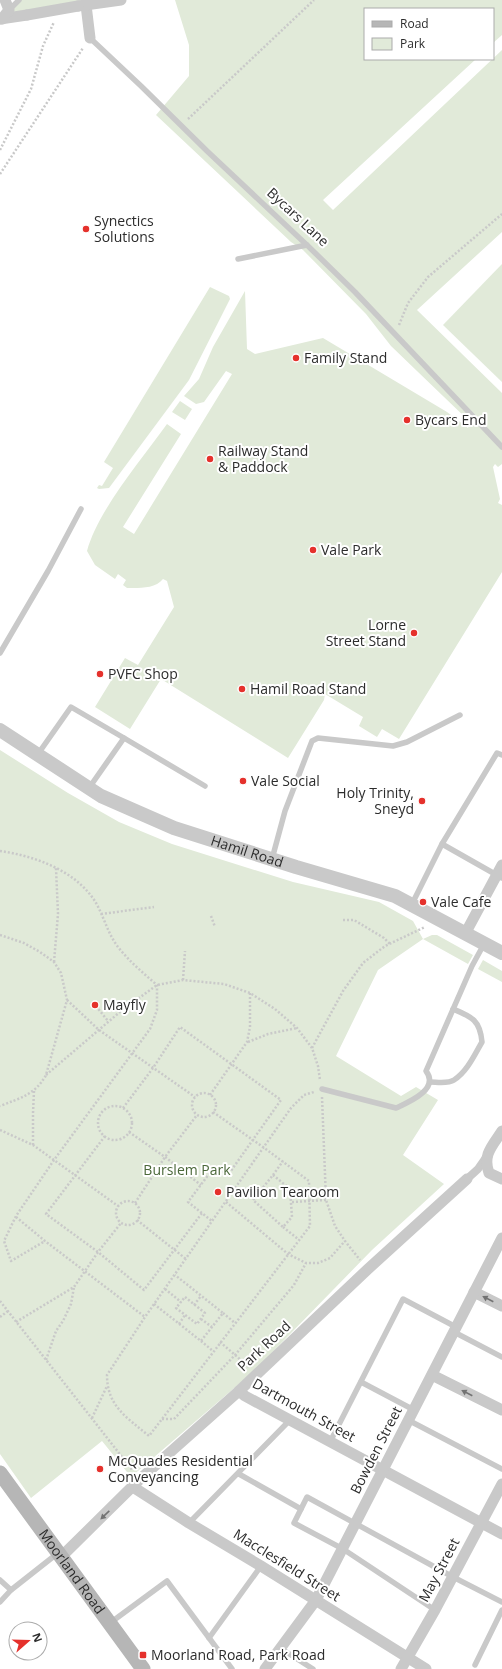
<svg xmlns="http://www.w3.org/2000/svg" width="502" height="1669" font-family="'Open Sans',sans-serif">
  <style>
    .green { fill: #e1ead9 }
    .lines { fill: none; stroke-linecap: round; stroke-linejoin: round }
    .path { stroke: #c9c9c9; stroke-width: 2.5; stroke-dasharray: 2 2; stroke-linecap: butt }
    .service { stroke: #c9c9c9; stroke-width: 5.5 }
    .pedestrian { stroke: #c9c9c9; stroke-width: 8 }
    .minor { stroke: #c9c9c9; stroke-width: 11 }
    .tertiary { stroke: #c9c9c9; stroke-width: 14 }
    .secondary { stroke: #b6b6b6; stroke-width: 15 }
    .minor-bridge { stroke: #c9c9c9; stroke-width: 11 }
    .oneway { fill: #737373 }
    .poi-dot { fill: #e5312c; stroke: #fff; stroke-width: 1.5 }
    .labels { text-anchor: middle; stroke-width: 4; stroke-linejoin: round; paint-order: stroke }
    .street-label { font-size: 14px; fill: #2c2c2c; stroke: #fff }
    .poi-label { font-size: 14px; fill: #2c2c2c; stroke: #fff; text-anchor: start }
    .park-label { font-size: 14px; fill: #4b683a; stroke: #fff }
  </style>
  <rect width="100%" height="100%" fill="#fff"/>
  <g class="green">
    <polygon points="19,0 121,0 10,18 9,10"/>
    <path d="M175,0H502V35L493,43V9H365V59H476L323,200L333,210L502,50V232L417,310L502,393V464L498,467L495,464L493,467L500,499L498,503L502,505V572L399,739L382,729L377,737L359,726L363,717L325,694L324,700L288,758L161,679L130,729L95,707L125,658L138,665L174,607L167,581L163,579C155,589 139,588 127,588L123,585L126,580L118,574L115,579L95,565L87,551C98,510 142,459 167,424L181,434L123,527L134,534L232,374L226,371L204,402L196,404L184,396L199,379L213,347L245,291L247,349L255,354L323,338L447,412L468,428L470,422L391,346L366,314L303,250L291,242L156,115L189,76V45Z"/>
    <polygon points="502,264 502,382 443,325"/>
    <polygon points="210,287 229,296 230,299 189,380 109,488 99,489 97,488 99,485 102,486 113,468 104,462"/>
    <polygon points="180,401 192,409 185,420 172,412"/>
    <polygon points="0,750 68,793 119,822 172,844 293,882 379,902 413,921 423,939 432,935 437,935 473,955 468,964 423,939 378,970 336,1056 401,1096 416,1087 438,1100 403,1155 444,1184 372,1250 254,1371 131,1477 102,1441 31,1498 0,1454"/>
    <polygon points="483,960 502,971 502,982 478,969"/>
  </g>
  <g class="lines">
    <g class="path">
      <polyline points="188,119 314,0"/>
      <polyline points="0,150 31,89 43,46 54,22"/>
      <polyline points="0,174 83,48"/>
      <polyline points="399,325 408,303 428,277 502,214"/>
      <path d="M0,851C35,856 77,871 96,903C104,917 108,934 118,947C129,961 143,973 157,985V1010L150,1029L54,1160L16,1216L4,1241L11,1261L45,1241"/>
      <polyline points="101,914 154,907"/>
      <polyline points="211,916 215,927"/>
      <polyline points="343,920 354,920 384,938 390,944"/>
      <path d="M0,935L24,943L40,952L54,962L61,973L67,1000L46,1075C35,1095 20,1098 0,1106"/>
      <polyline points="54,962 58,914 56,868"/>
      <polyline points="183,980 185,951"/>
      <polyline points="67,1000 99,1030 195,1097"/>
      <polyline points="96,1006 108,1021"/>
      <polyline points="248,1042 268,1034 297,1028"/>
      <polyline points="312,1048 343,991 363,963 385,946 425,927"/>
      <polyline points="46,1075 121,1011 157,985 183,980 224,984 250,993 275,1009 297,1028 312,1048 318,1066 320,1080"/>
      <circle cx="204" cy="1105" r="12"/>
      <polyline points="210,1095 247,1042 250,1027 250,993"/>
      <polyline points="322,1097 326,1200 335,1226 345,1241 360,1260"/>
      <circle cx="115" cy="1123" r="17"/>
      <polyline points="123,1108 153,1068 180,1027 281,1100 228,1175 215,1166 188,1202 212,1221"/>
      <path d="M213,1112L263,1147L309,1181L310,1226L149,1436C128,1418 107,1407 107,1375L145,1317L291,1108L304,1095L314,1092"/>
      <polyline points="0,1130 33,1145 118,1206"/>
      <polyline points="129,1132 165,1157 201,1185"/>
      <polyline points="105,1136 46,1214 98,1252 144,1290 202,1213"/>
      <polyline points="33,1145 33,1113 34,1091"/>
      <polygon points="273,1175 290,1189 292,1217 283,1227 253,1200"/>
      <polyline points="273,1175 283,1161"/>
      <circle cx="128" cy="1213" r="12"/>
      <polyline points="226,1202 288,1254 306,1263 318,1263 330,1258 345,1241"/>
      <polyline points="292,1202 326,1200"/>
      <polyline points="135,1203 165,1157 197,1115"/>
      <polyline points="16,1217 45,1241 145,1317"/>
      <polyline points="137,1220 186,1259"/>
      <polyline points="283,1227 298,1239"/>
      <polyline points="165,1289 181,1302"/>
      <polygon points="185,1297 205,1313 197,1324 176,1308"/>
      <polyline points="0,1301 133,1471"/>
      <polyline points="154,1304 201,1341 223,1313 175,1275"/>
      <polyline points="194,1305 201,1296"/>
      <polyline points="223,1313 235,1323"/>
      <polyline points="0,1317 8,1311"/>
      <polyline points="201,1319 212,1327"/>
      <polyline points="16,1322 74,1287 98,1252 121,1223"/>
      <polyline points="179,1324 185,1315"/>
      <polyline points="201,1341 213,1351"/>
      <polyline points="220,1342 249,1367"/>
      <polyline points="46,1360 56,1331 63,1321 71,1304 74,1287"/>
      <polyline points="92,1418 107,1386"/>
      <polyline points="162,1419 174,1419 235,1355 294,1285 306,1263"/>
    </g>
    <g class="service">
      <polyline points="9,10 19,0"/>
      <polyline points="90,38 141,86 207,151 309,247 355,292 502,447"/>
      <polyline points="238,259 307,245"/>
      <polyline points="0,653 48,571 81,509"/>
      <polyline points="38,754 71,707 124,738"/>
      <polyline points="89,788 124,738 205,786"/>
      <polyline points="442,844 502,878"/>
      <polyline points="272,859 285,811 312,741 318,738 393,746 407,742 460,715"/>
      <polyline points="412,904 442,844 497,753 502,755"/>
      <path d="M430,1082C437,1082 448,1084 454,1080C467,1072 475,1054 482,1042C480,1020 472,1017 453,1009"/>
      <path d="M322,1089L396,1108C409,1102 440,1089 426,1071L472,966L484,944"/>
      <polyline points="454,1332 502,1357"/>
      <polyline points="361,1382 414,1410"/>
      <polyline points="408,1420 502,1469"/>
      <polyline points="330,1442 403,1299 456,1327"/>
      <polyline points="239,1474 301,1509"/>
      <polyline points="189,1523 289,1421"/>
      <polyline points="0,1580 11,1590"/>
      <polyline points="0,1602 11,1590 58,1553"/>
      <polyline points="435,1610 343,1549 294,1523 307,1497 453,1577 502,1602"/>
      <polyline points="110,1623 167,1581 232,1669"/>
      <polyline points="209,1638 261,1566"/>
      <polyline points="280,1648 313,1669"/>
      <polyline points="475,1665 502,1610"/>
    </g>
    <polyline class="pedestrian" points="467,1179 478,1169 487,1156"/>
    <g class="minor">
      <polyline points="86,5 90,38"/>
      <polyline points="78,6 121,0"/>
      <polyline points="0,19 27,15"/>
      <polyline points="2,19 9,10 5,0"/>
      <polyline points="465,934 502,865"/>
      <path d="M502,1131C493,1145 482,1155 489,1173L502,1179"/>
      <polyline points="474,1292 502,1306"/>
      <polyline points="432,1375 502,1410"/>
      <polyline points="239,1391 245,1396 502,1534"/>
      <polyline points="133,1487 189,1523 261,1566 426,1669"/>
      <polyline points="61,1557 139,1480 239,1391 368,1269 467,1179"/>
      <polyline points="265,1669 316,1600 502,1238"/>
      <polyline points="401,1669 435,1610 502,1484"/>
    </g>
    <path class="tertiary" id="s1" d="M0,730L101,796L174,828L296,867L395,896L502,953"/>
    <path class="secondary" id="s2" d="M0,1473L143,1669"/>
    <polyline class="minor-bridge" points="27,15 78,6"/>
  </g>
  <defs><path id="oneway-solid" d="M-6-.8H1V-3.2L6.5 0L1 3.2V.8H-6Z"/></defs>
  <g class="oneway">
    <use href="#oneway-solid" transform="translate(488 1299) rotate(-153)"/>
    <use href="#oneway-solid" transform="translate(467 1393) rotate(-153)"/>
    <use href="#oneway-solid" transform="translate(105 1515) rotate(136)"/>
  </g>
  <g class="poi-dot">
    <circle cx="86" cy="229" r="4"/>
    <circle cx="296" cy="358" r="4"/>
    <circle cx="407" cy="420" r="4"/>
    <circle cx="210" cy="459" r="4"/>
    <circle cx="313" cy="550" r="4"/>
    <circle cx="414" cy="633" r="4"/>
    <circle cx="100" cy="674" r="4"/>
    <circle cx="242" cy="689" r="4"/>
    <circle cx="243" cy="781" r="4"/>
    <circle cx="422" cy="801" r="4"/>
    <circle cx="423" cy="902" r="4"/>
    <circle cx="95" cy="1005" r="4"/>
    <circle cx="218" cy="1192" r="4"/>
    <circle cx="100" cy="1469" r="4"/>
    <rect x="139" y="1651" width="8" height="8" rx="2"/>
  </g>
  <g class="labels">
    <g class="street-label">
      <text transform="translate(298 217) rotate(43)" y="5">Bycars Lane</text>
      <text dy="5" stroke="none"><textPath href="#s1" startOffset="277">Hamil Road</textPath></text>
      <text transform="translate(264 1346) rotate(-43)" y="5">Park Road</text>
      <text transform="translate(304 1410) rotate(29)" y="5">Dartmouth Street</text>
      <text transform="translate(376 1450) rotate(-63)" y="5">Bowden Street</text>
      <text transform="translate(287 1565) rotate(32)" y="5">Macclesfield Street</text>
      <text transform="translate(439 1570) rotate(-62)" y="5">May Street</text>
      <text dy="5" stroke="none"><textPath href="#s2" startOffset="122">Moorland Road</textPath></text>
    </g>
    <g class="poi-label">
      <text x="94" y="226">Synectics<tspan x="94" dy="16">Solutions</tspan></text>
      <text x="304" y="363">Family Stand</text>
      <text x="415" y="425">Bycars End</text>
      <text x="218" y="456">Railway Stand<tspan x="218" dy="16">&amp; Paddock</tspan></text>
      <text x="321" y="555">Vale Park</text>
      <text x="406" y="630" text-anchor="end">Lorne<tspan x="406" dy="16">Street Stand</tspan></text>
      <text x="108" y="679">PVFC Shop</text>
      <text x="250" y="694">Hamil Road Stand</text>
      <text x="251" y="786">Vale Social</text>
      <text x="414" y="798" text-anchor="end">Holy Trinity,<tspan x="414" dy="16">Sneyd</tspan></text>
      <text x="431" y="907">Vale Cafe</text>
      <text x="103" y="1010">Mayfly</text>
      <text x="226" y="1197">Pavilion Tearoom</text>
      <text x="108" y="1466">McQuades Residential<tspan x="108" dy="16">Conveyancing</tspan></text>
      <text x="151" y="1660">Moorland Road, Park Road</text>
    </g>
    <g class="park-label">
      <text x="187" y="1175">Burslem Park</text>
    </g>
  </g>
  <rect x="364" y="8" width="130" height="52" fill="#ffffff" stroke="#ababab"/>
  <rect x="372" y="21" width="20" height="6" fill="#b6b6b6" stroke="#ababab"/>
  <text x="400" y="28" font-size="12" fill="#2c2c2c">Road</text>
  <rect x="372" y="38" width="20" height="12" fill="#e1ead9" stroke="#ababab"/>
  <text x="400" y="48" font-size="12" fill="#2c2c2c">Park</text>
  <g transform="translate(28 1641) rotate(70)"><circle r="19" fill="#ffffff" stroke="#ababab"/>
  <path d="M0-3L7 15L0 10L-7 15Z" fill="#e5312c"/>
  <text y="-6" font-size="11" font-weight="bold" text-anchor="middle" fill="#2c2c2c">N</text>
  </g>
</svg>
